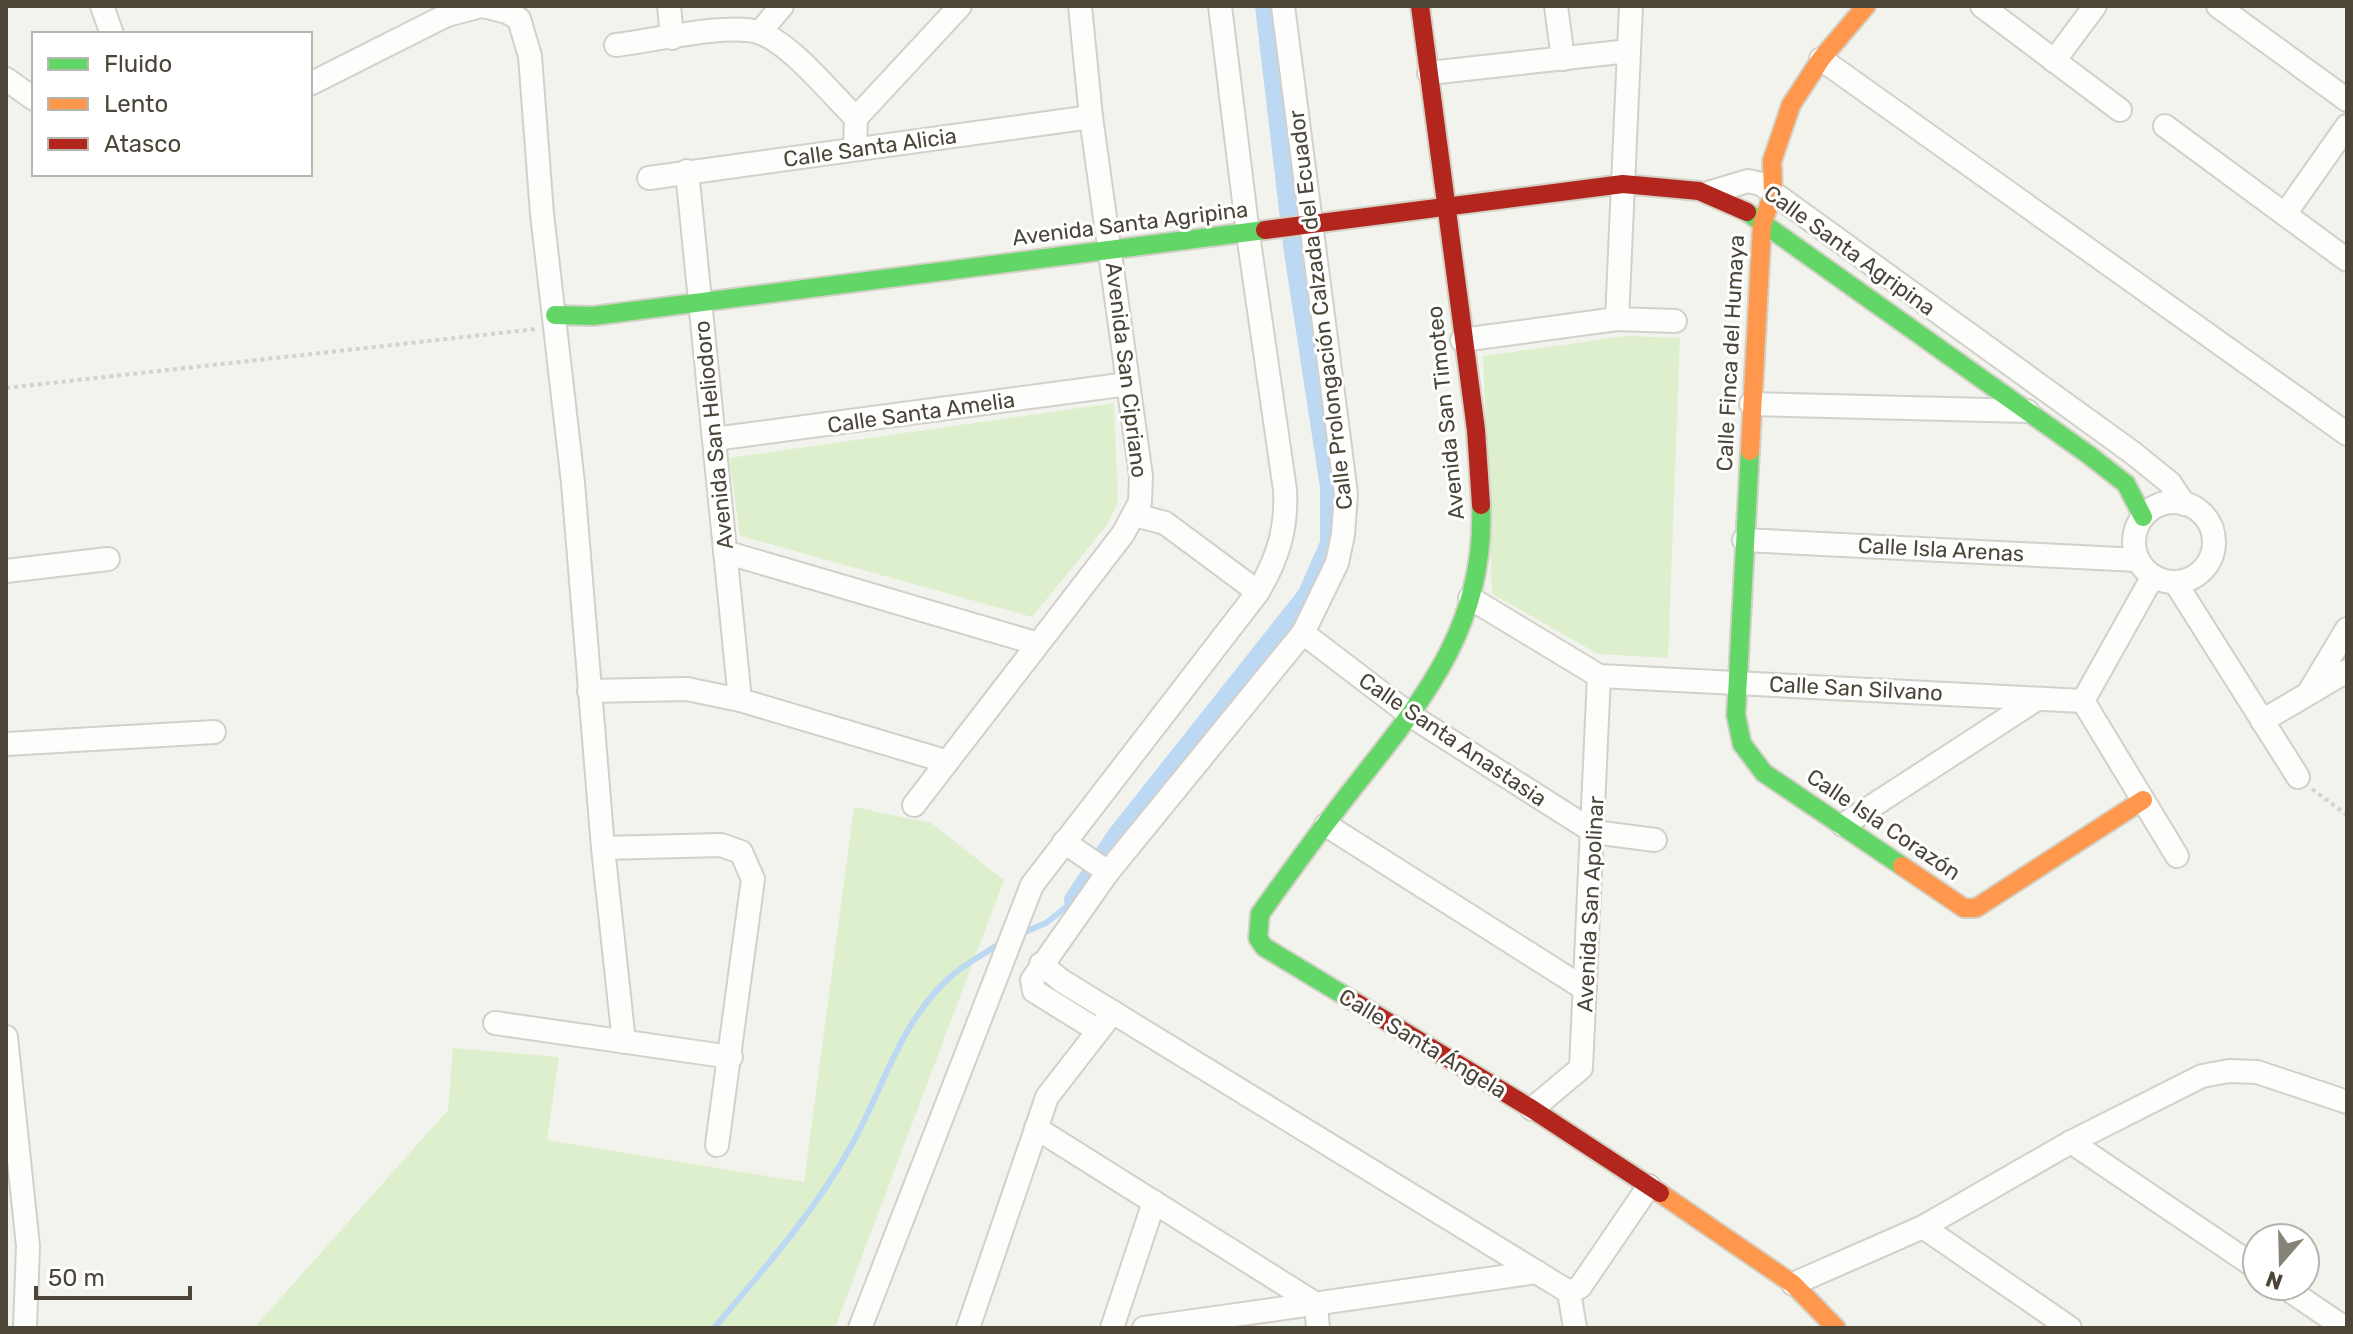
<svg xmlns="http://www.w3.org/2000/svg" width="2353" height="1334" font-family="Rubik,sans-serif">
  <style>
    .green { fill: #deefce }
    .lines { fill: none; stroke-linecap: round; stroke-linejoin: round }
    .stream { stroke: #bdd8f2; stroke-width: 6 }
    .canal { stroke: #bdd8f2; stroke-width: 22 }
    .street-casing { stroke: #d1d0cb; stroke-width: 26 }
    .fast-casing { stroke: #d3d1c5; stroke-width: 22 }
    .slow-casing { stroke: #d3d1c5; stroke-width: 22 }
    .jam-casing { stroke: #d3d1c5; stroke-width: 22 }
    .path { stroke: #d3d2cc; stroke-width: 4; stroke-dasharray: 4 4; stroke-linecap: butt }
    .street { stroke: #fdfdfc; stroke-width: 22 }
    .fast { stroke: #63d668; stroke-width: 18 }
    .slow { stroke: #ff974d; stroke-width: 18 }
    .jam { stroke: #b3261e; stroke-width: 18 }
    .labels { text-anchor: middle; stroke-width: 6; stroke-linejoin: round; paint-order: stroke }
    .street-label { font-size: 22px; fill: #4b4638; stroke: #fff }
  </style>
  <rect width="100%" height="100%" fill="#f3f3ee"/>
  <g class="green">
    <polygon points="1627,336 1680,338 1668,658 1598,654 1492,594 1483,356"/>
    <polygon points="1114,403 1118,502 1107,525 1032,617 740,536 729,458"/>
    <polygon points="854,807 931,823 1004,880 835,1328 254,1328 448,1110 453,1048 559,1057 547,1140 804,1182"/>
  </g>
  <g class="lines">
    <g class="stream">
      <polyline points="1020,934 1046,923 1075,900"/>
      <path d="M714,1328C763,1270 813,1214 850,1148C882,1092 898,1026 947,980C962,965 985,954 1002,942"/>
    </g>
    <polyline class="canal" points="1075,900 1117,837 1308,596 1331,544 1331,487 1295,252 1266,6"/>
    <defs>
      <g id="street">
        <polyline points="102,6 112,34"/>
        <polyline points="483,6 507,12 519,19 530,56 542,214 573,483 603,848 624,1042"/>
        <polyline points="669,6 672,38"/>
        <polyline points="1556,6 1563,59"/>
        <polyline points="1982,6 2120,110"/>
        <polyline points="2218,6 2347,100"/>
        <polyline points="760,32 782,6"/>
        <path d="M616,45C650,41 728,23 758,32C790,42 831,94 856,118"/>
        <polyline points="1821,59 2347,434"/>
        <polyline points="2054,61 2095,6"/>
        <polyline points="1429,73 1629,51"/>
        <polyline points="6,79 34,99"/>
        <polyline points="310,84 447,15 481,6"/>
        <polyline points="2165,126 2347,260"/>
        <polyline points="855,149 856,118 960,6"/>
        <polyline points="687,171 740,700"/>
        <polyline points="649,178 1091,117"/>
        <polyline points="1711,192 1748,181 1761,184 2133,453 2170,483 2184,504"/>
        <polyline points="2285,214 2347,126"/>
        <polyline points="1617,319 1631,6"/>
        <polyline points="1462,340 1617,319 1675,321"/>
        <polyline points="1751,404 2027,411"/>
        <polyline points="714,439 1128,384"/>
        <circle cx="2174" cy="542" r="40"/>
        <polyline points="1135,515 1165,523 1258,592"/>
        <polyline points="1744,540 2138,560"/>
        <polyline points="725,552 1035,643"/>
        <polyline points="6,571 108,559"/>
        <polyline points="2175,582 2298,777"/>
        <polyline points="1470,598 1599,676 2083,701 2177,856"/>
        <polyline points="1303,633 1413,717 1594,832 1655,840"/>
        <polyline points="589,691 687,689 740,700 945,761"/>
        <polyline points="2309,692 2347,629"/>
        <polyline points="2083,701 2153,576"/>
        <polyline points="2262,721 2347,671"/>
        <polyline points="6,744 214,732"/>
        <polyline points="914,805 1123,534 1140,502 1141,476 1091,117 1080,6"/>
        <polyline points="1326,825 1585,989"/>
        <polyline points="1843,825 2037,699"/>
        <polyline points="1064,842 1108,872 1303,633 1337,563 1343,535 1346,494 1283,6"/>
        <polyline points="603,848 721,845 741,852 753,879 717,1145"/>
        <polyline points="1041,964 1062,981 1569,1292 1575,1328"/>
        <polyline points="495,1023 731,1057"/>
        <polyline points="1097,1030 1034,991 1032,980 1108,872"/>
        <polyline points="6,1037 28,1246 25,1328"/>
        <polyline points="1532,1109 1581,1068 1599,676"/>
        <polyline points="1036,1128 1316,1304 1318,1328"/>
        <polyline points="2071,1142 2257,1268"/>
        <polyline points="1923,1227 2070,1328"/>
        <polyline points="1793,1284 1923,1227 2071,1142 2202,1076 2229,1071 2257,1072 2347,1102"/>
        <polyline points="2283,1286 2345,1328"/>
        <polyline points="1569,1292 1580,1287 1649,1186"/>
        <path d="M860,1328L1032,885L1258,592C1278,558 1287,529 1285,490L1248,234L1220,6"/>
        <polyline points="968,1328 1047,1097 1113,1012"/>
        <polyline points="1112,1328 1154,1202"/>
        <polyline points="1144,1328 1537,1272"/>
      </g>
      <g id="fast">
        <polyline points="1747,212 2089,455 2126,484 2143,517"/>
        <polyline points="555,315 593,316 1265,230"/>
        <polyline points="1750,451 1736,715 1742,744 1764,773 1902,866"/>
        <path d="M1355,1002L1264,947L1258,938L1260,914C1292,869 1324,825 1358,782C1427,695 1486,623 1481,505"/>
      </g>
      <g id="slow">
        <polyline points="1750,451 1762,225 1773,193 1772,161 1791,105 1821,59 1866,6"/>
        <polyline points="1902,866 1964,908 1976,908 2143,800"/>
        <polyline points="1660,1193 1793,1284 1836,1328"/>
      </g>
      <g id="jam">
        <polyline points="1420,6 1476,430 1481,505"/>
        <polyline points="1265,230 1623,184 1699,191 1747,212"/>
        <polyline points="1355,1002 1532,1109 1660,1193"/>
      </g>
    </defs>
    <use href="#street" class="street-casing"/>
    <use href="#fast" class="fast-casing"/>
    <use href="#slow" class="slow-casing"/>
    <use href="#jam" class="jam-casing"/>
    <g class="path">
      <polyline points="6,388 536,329"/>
      <polyline points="2312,789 2347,815"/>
    </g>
    <use href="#street" class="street"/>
    <use href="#fast" class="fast"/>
    <use href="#slow" class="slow"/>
    <use href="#jam" class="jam"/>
  </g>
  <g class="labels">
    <g class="street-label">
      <text transform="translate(870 147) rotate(-8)" y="8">Calle Santa Alicia</text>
      <text transform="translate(1130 223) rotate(-7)" y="8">Avenida Santa Agripina</text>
      <text transform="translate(1850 250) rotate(36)" y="8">Calle Santa Agripina</text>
      <text transform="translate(1320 310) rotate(-97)" y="8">Calle Prolongación Calzada del Ecuador</text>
      <text transform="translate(1730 353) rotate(-87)" y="8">Calle Finca del Humaya</text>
      <text transform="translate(1127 370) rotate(83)" y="8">Avenida San Cipriano</text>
      <text transform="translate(921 412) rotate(-8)" y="8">Calle Santa Amelia</text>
      <text transform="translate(1445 413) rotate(-96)" y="8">Avenida San Timoteo</text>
      <text transform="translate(713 435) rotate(-96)" y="8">Avenida San Heliodoro</text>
      <text transform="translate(1941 549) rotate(3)" y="8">Calle Isla Arenas</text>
      <text transform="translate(1856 688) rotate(3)" y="8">Calle San Silvano</text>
      <text transform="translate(1453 739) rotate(34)" y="8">Calle Santa Anastasia</text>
      <text transform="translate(1884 824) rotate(34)" y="8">Calle Isla Corazón</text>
      <text transform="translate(1590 904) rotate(-87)" y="8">Avenida San Apolinar</text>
      <text transform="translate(1423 1043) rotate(31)" y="8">Calle Santa Ángela</text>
    </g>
  </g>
  <rect width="2353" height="1334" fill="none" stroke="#4b4638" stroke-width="16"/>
  <rect x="32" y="32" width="280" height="144" fill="#ffffff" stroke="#b7b5af" stroke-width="2"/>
  <rect x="48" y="58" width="40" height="12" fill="#63d668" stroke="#b7b5af" stroke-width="2"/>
  <text x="104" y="72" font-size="24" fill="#4b4638">Fluido</text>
  <rect x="48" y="98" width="40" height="12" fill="#ff974d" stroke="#b7b5af" stroke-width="2"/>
  <text x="104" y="112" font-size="24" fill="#4b4638">Lento</text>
  <rect x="48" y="138" width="40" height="12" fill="#b3261e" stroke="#b7b5af" stroke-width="2"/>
  <text x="104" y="152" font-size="24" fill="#4b4638">Atasco</text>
  <g transform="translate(2281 1262) rotate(200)"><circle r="38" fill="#ffffff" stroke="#b7b5af" stroke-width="2"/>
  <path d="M0-6L14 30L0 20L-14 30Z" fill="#868378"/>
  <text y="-12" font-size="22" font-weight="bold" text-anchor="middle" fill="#4b4638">N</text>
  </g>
  <path d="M36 1286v12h154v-12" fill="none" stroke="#4b4638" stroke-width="4"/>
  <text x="48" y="1286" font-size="24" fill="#4b4638" stroke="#ffffff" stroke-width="6" paint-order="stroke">50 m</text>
</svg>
